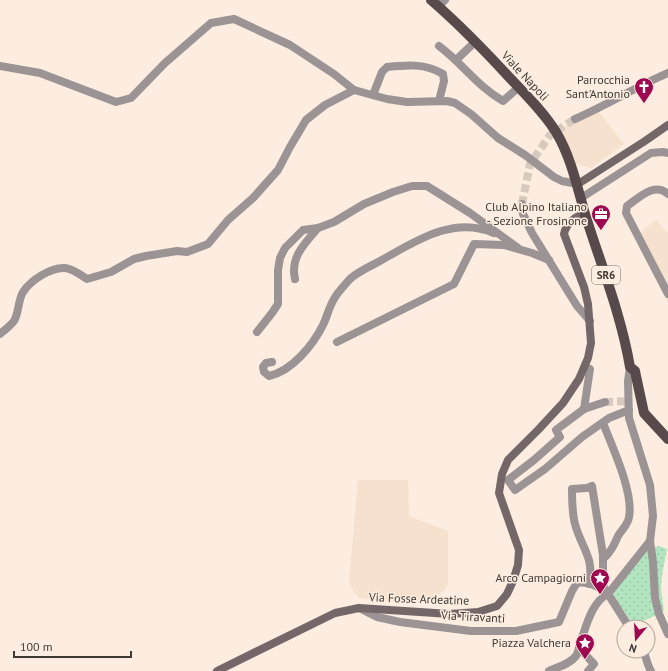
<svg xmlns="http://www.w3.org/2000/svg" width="668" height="671" font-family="'PT Sans',sans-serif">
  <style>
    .built { fill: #f5e1ce }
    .park { fill: url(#park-dots) }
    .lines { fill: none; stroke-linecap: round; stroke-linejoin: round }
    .street-tunnel { stroke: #d6c9bd; stroke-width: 8; stroke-dasharray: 8 4; stroke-linecap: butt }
    .street { stroke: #9c9394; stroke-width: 8 }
    .secondary { stroke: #746768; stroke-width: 8 }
    .primary { stroke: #58494a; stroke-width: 10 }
    .labels { text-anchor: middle; stroke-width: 3; stroke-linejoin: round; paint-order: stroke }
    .shield { fill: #fcede0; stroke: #776f67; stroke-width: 1 }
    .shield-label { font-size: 11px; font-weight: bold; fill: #3e3933 }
    .street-label { font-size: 12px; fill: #3e3933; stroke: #fcede0 }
    .poi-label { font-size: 12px; fill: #3e3933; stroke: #fcede0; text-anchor: end }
  </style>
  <defs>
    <pattern id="park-dots" width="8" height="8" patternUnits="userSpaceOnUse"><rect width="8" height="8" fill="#b2e5bf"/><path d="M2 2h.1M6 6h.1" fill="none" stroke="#9ac5a5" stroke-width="1.8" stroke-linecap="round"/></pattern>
  </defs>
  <rect width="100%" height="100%" fill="#fcede0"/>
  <g class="built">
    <polygon points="598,111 624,144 591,168 572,163 558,130 578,119"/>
    <polygon points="656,220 668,233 668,303 635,236"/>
    <polygon points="358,480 408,480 409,516 448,531 448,584 443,592 414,603 359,598 353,591 349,582"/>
  </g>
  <polygon class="park" points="659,546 667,549 662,575 661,588 664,611 634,626 613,596 616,589 648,549"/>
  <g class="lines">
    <g class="street-tunnel">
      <polyline points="522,204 530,164 550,135 575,119"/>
      <polyline points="605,402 628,401"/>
    </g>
    <g class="street">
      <polyline points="439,6 445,0"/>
      <path d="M439,46C462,63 478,87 503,101L519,87"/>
      <polyline points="456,60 475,42"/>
      <polyline points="0,66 40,73 116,102 131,98 165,63 211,23 234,19 290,45 334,74 354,90 387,99 407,102 447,101 455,103 471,114 498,138 525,155 554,177 562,181 578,184"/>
      <path d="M373,95L382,72L387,67C406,65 425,63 443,74L444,81L439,101"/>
      <path d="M575,119C607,105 636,87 668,73"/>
      <path d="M668,194C654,182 640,197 627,206L626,213L668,294"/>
      <polyline points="581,198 651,153 663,152 668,153"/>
      <polyline points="522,204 523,214 532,233 577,306 590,321"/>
      <path d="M295,279C290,257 305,243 318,228"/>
      <polyline points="257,332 272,313 278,304 278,270 280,258 285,248 303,230 318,228 334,222 364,204 393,192 412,186 427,186 470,213 518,248"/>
      <path d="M0,334C5,330 10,326 14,321C19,313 18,300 23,292C31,280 51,267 65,268C73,269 81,275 87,279L111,272L134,259L146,256L177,251L187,252L208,244L228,220L253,198L278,170L290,147L306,120L325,105L354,90"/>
      <polyline points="337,342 454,284 474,244 504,245 532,253 549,260"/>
      <path d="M272,362L266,363L263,367L264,372L269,376C292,371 313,345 323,325C327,317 329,307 334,299C337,293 344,286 349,280C355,273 371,266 380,261C414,242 453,215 494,233"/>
      <polyline points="585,367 590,369 584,409 556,430 560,437 534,460 508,480 515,490 545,469 582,437 609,418 629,410"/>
      <polyline points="630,367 628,381 629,418 650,485 653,516 650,541 653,562 655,598 659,614 668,634"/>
      <polyline points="584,409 605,402"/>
      <path d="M603,423C612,446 634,493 629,517C628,525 622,529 618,536C614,545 611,552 603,559"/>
      <path d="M589,584C595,558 581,547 575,524C572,513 572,501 572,489L587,488L592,486L603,555V586L629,627"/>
      <path d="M359,608L377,617L400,622L471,631H516L559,622L572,591L577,583C588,581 600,587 608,594"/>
      <polyline points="579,648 594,664 588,671"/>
      <path d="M643,651C647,658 647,665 651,671"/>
      <path d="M549,671C558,667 570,664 576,656C579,651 580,644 582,638C587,623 593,601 608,594L650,541"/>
    </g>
    <g class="secondary">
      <polyline points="578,184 645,141 668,125"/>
      <path d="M217,671L335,613L359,608L450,614L478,612L497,606L507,594L513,581L518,565L519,550L499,493L502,474L508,460L538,430L563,403L579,379L588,358L591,343L588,304L584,287L564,234C566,223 575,217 585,213"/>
    </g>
    <path class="primary" d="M431,0C459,24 484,50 509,77C525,94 543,111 556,132C571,157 577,186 585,214C601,265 621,314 630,367L635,371L636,376L644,413L668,439"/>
  </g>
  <defs>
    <symbol id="church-pin" viewBox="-11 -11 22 30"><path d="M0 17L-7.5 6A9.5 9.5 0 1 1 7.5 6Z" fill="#9e0851" stroke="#fcede0"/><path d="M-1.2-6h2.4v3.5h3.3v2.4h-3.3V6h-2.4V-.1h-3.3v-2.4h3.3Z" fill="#fff"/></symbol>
    <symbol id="office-pin" viewBox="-11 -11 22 30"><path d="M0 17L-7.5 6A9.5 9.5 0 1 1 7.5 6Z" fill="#9e0851" stroke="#fcede0"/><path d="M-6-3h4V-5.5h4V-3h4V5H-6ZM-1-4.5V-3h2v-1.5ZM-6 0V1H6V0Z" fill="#fff"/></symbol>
    <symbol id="sight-pin" viewBox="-11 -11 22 30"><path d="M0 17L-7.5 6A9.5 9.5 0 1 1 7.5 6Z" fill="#9e0851" stroke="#fcede0"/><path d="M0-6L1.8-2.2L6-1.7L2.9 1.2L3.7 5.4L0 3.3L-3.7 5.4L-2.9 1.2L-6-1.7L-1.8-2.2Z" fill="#fff"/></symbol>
  </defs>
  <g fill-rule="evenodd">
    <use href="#church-pin" x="633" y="76" width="22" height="30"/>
    <use href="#office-pin" x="590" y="203" width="22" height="30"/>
    <use href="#sight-pin" x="589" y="567" width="22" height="30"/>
    <use href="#sight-pin" x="574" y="632" width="22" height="30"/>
  </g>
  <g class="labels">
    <rect class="shield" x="592" y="266" width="28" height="18" rx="3"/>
    <g class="shield-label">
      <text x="606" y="279">SR6</text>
    </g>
    <g class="street-label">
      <text transform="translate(525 76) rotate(47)" y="4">Viale Napoli</text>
      <text transform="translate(419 599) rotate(2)" y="4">Via Fosse Ardeatine</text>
      <text transform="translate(473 617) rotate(3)" y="4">Via Tiravanti</text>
    </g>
    <g class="poi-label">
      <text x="630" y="84">Parrocchia<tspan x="630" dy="14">Sant'Antonio</tspan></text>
      <text x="587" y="211">Club Alpino Italiano<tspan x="587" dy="14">- Sezione Frosinone</tspan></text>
      <text x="586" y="582">Arco Campagiorni</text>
      <text x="571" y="647">Piazza Valchera</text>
    </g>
  </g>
  <g transform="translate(636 639) rotate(198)"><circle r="19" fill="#fcede0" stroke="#b0a59b"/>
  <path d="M0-3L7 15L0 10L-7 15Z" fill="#9e0851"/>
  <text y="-6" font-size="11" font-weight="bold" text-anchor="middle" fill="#3e3933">N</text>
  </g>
  <path d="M14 651v6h117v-6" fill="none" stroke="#3e3933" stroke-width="2"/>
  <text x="20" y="651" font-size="12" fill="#3e3933" stroke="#fcede0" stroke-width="3" paint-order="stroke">100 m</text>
</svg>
